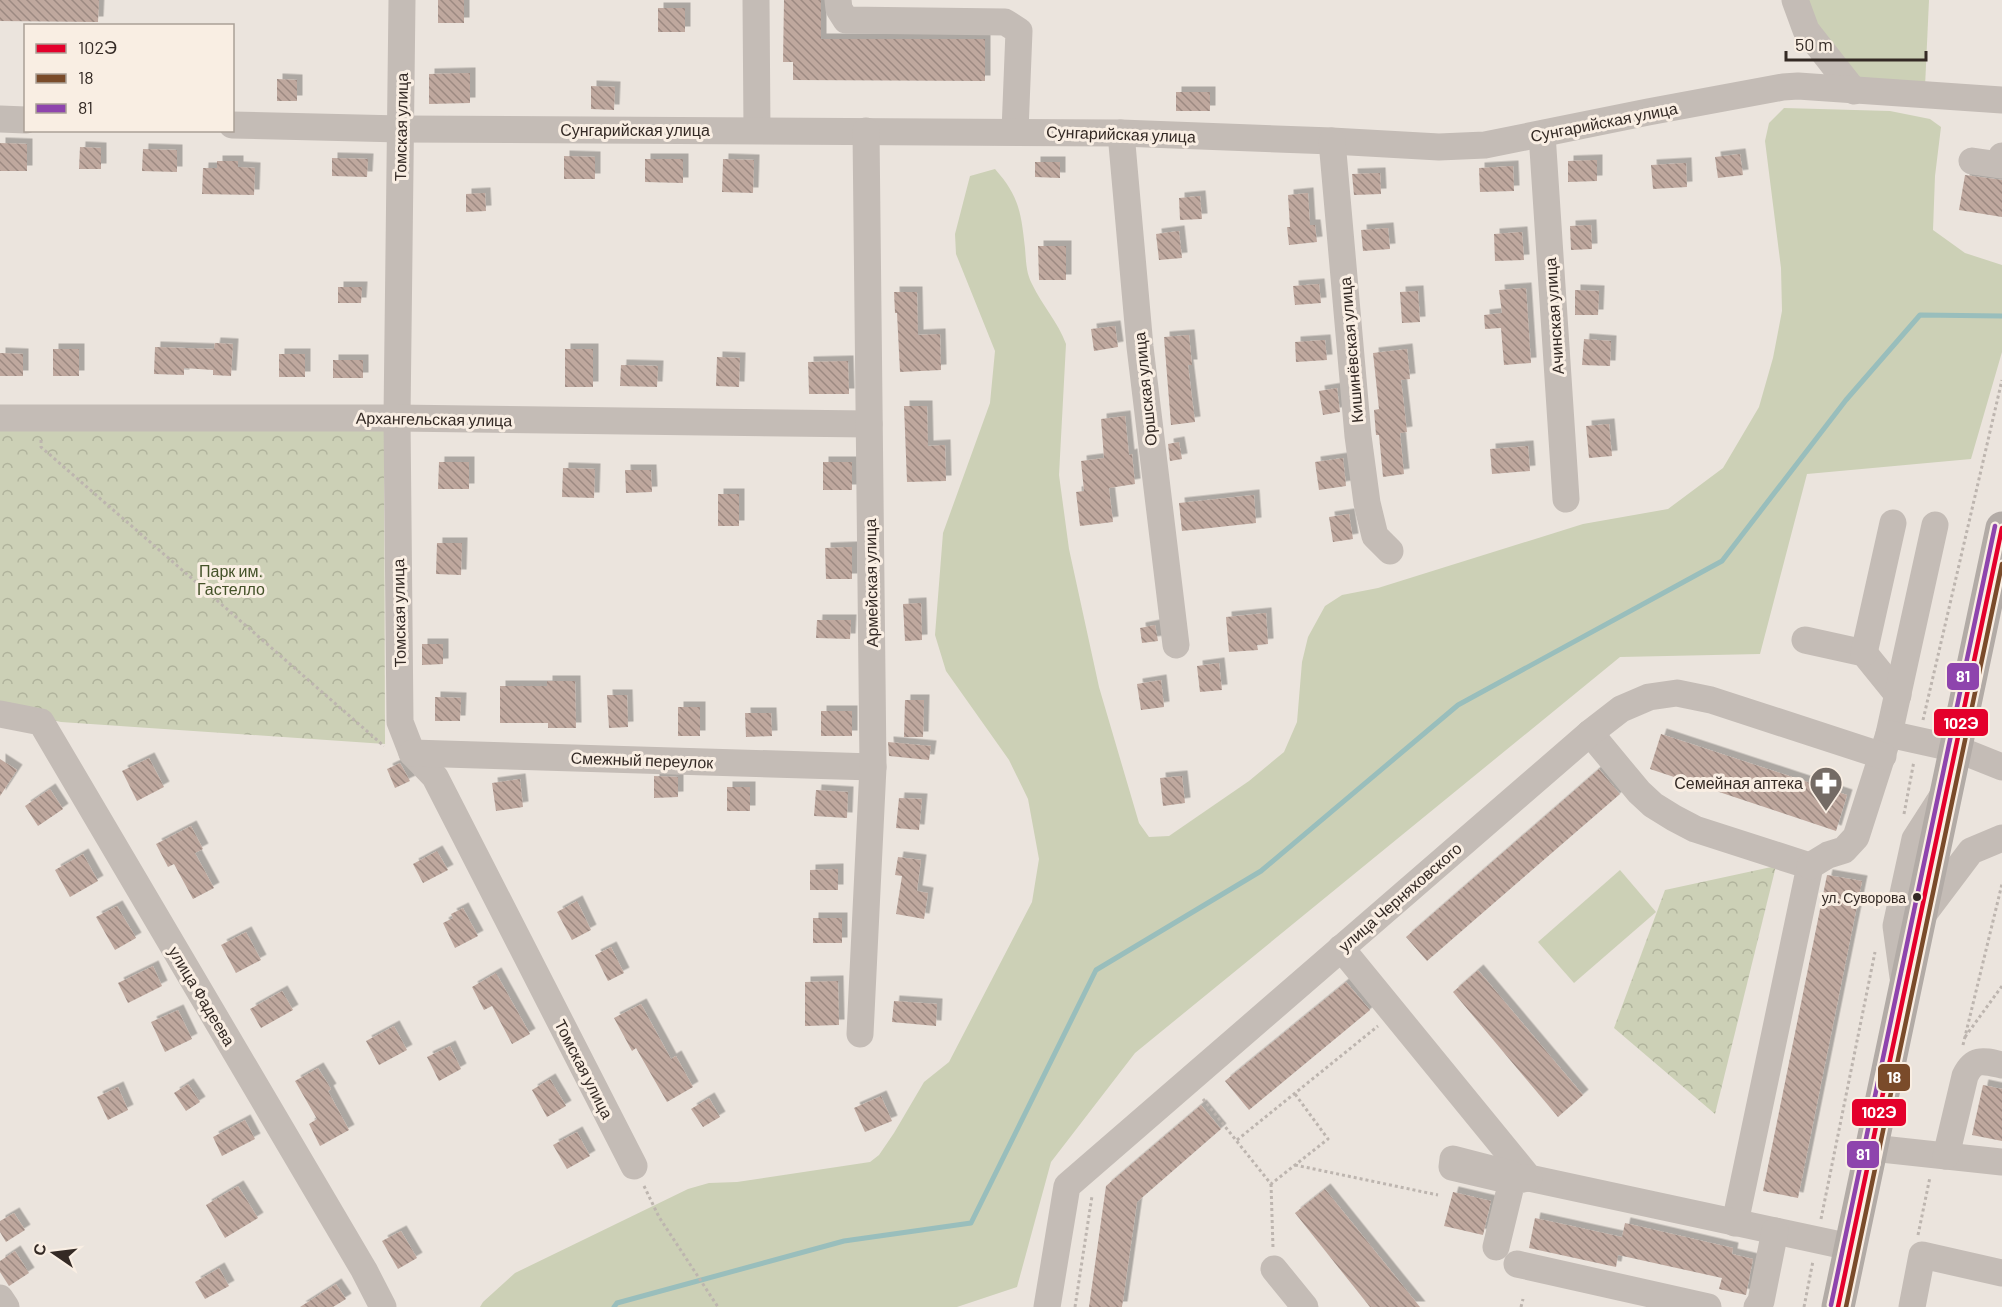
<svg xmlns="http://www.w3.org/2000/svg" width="2002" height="1307" font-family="Barlow,sans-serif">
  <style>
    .grass { fill: #ccd0b6 }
    .park { fill: url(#park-crowns) }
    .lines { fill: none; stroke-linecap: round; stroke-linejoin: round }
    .stream { stroke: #99bebc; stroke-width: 5 }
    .building { fill: url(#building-back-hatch); filter: url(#shadow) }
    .path { stroke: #bdb5af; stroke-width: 3; stroke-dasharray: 3 3; stroke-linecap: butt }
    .minor { stroke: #c4bcb6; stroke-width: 27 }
    .major { stroke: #b2aba6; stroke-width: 33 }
    .bus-1-casing { stroke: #f9eee3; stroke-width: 9 }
    .bus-2-casing { stroke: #f9eee3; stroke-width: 9 }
    .bus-3-casing { stroke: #f9eee3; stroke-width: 9 }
    .bus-1 { stroke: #e4002b; stroke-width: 4.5 }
    .bus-2 { stroke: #7a4b2a; stroke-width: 4.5 }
    .bus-3 { stroke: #8e44ad; stroke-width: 4.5 }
    .bus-dot { fill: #342a25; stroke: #f9eee3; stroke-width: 2 }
    .labels { text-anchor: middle; stroke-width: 6; stroke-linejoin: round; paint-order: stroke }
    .bus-label { font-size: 14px; fill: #342a25; stroke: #f9eee3; text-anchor: end }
    .street-label { font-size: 16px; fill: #342a25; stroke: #f9eee3 }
    .park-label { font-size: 16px; fill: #445229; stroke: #f9eee3 }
    .poi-label { font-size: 16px; fill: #342a25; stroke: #f9eee3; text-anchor: end }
    .line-badge { stroke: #f9eee3; stroke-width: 2 }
    .badge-label { font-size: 16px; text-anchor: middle; font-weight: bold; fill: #fff }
  </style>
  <defs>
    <pattern id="park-crowns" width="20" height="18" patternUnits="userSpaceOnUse" patternTransform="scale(1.5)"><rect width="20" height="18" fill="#ccd0b6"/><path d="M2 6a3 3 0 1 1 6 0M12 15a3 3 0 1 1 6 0" fill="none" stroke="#b0b39c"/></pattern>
    <pattern id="building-back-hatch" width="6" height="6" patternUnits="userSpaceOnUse" patternTransform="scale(1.5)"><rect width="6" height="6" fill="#bfa89e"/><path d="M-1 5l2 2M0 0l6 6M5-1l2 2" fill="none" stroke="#9c8981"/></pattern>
    <filter id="shadow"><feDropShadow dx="5.5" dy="-5.5" stdDeviation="0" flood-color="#0004"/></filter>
  </defs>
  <rect width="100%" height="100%" fill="#ebe4dd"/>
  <g class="grass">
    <polygon points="1807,0 1929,0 1925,87 1862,81 1817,27"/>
    <path d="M1784,108L1890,111L1930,119L1941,127L1935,176L1933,230L1965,253L2002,265V352L1971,459L1807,474L1760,654L1620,657L1135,1053L1051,1162L1017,1287L957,1307H480L483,1302L515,1273L688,1189L709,1183L737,1182L870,1162L879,1155L894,1133L924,1082L949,1062L1032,902L1039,859L1028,799L1009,760L946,671L935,635L943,533L990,403L995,351L956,254L955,234L970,176L995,169C1019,196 1021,212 1025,248C1026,260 1026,273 1032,284C1042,305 1058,322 1066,344L1059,475L1069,549L1099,687L1139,823L1149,837L1169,836L1249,781L1284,752L1297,722L1302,662L1308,637L1325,606L1342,595L1378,588L1583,524L1668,509L1723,468L1759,407L1773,358L1782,311L1781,268L1765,141L1769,123Z"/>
    <polygon points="1620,870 1656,912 1574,983 1538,942"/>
  </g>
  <g class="park">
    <polygon points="0,425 384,429 385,744 61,722 0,709"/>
    <polygon points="1776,866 1715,1114 1614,1028 1665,890"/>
  </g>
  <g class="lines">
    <polyline class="stream" points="614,1307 617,1303 844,1241 971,1223 1096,970 1261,871 1458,705 1722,561 1846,400 1920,315 2002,316"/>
  </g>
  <g class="building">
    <polygon points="0,0 99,0 98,22 0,21"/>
    <rect x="438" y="0" width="26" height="23"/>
    <polygon points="784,0 821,0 821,39 985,39 985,81 793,80 793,62 783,62"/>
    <rect x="658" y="8" width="27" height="24"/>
    <polygon points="470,73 470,103 429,104 429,74"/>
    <polygon points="277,79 297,80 297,101 277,101"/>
    <polygon points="591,86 615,87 614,110 591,109"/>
    <rect x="1176" y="92" width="34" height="19"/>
    <polygon points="0,143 27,144 27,171 0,171"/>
    <polygon points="80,147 101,148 101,169 79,169"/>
    <polygon points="143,149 177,150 177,172 142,171"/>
    <polygon points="1740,154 1743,175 1718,178 1715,157"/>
    <polygon points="564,156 595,157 595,179 564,179"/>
    <polygon points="332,158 368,159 367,177 332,176"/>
    <polygon points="645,159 683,159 683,183 645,182"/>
    <polygon points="723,159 754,160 753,193 722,192"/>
    <polygon points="1597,160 1597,181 1568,182 1568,161"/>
    <polygon points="217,161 238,161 238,167 255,168 254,195 202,194 203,168 217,168"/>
    <polygon points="1035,162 1060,162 1060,178 1035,177"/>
    <polygon points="1686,163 1687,187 1653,189 1651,165"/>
    <polygon points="1513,166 1514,191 1480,192 1479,168"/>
    <polygon points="1380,173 1381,194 1354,195 1352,174"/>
    <polygon points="1965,175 2002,180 2002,217 1959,210"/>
    <polygon points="485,193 486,211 466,212 466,194"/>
    <polygon points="1308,193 1310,225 1315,225 1317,242 1289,245 1287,227 1290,227 1288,195"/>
    <polygon points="1200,196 1202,219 1180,220 1179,198"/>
    <polygon points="1591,225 1592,249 1571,250 1570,226"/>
    <polygon points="1388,228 1390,249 1363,251 1361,230"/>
    <polygon points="1179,231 1182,258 1159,260 1156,234"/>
    <polygon points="1522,232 1524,260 1495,261 1494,234"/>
    <polygon points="1038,246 1066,246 1066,280 1039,280"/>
    <polygon points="1319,284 1321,303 1295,305 1293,286"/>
    <polygon points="338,287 362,287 361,303 338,303"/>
    <polygon points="1526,288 1531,363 1504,365 1501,328 1485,329 1484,315 1502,313 1499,290"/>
    <polygon points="1575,290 1599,291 1598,315 1575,315"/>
    <polygon points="1418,291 1420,322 1402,323 1400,292"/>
    <polygon points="894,292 917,292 918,335 940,334 941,370 900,372 897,313 895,313"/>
    <polygon points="1115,326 1118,347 1094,351 1091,329"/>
    <polygon points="1189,335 1192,365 1188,365 1195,422 1171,425 1164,337"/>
    <polygon points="1584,339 1611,341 1610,366 1582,365"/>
    <polygon points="1325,340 1327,360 1296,362 1295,342"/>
    <polygon points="215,343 233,344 231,376 213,375 213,370 184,368 184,375 154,374 155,347 214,349"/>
    <rect x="53" y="349" width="26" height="27"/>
    <rect x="565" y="349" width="28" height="38"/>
    <polygon points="1407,349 1410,379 1401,380 1407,432 1400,433 1404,474 1383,477 1379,435 1376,435 1374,410 1379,409 1373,353"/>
    <polygon points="0,353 23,354 23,376 0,376"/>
    <rect x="279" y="354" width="26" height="23"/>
    <polygon points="717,357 740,358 739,387 716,386"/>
    <rect x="333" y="360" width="30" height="18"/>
    <polygon points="848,361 849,394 809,394 808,362"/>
    <polygon points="621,365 658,366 657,387 620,386"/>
    <polygon points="1337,388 1340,412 1323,415 1319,391"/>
    <polygon points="904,406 927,406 928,446 945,445 946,481 907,482"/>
    <polygon points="1125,416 1129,455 1132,454 1135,484 1109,488 1113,522 1080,526 1076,492 1084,491 1081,461 1104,458 1101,419"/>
    <polygon points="1609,424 1612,456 1589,458 1586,426"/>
    <polygon points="1179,442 1182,459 1170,461 1168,444"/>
    <polygon points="1528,446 1530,471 1492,474 1490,449"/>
    <polygon points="1343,458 1346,486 1319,490 1315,462"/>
    <polygon points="439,462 469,462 469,489 438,489"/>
    <rect x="823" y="462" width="29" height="28"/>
    <polygon points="563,468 595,469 594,498 562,497"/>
    <polygon points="625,470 651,470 652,492 626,493"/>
    <rect x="718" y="494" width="21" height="32"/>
    <polygon points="1254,495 1256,523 1182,531 1179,503"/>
    <polygon points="1349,514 1353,539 1333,542 1329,517"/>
    <polygon points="437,543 462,543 461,575 436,574"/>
    <polygon points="852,547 852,579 826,579 825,548"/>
    <polygon points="921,603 922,640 905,641 903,604"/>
    <polygon points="1266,613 1268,644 1257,645 1258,650 1229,652 1226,617"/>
    <polygon points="817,620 851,620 850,639 816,638"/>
    <polygon points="1155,625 1158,641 1142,643 1140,628"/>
    <polygon points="422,644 443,644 443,664 422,665"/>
    <polygon points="1219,663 1222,690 1200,692 1197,666"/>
    <polygon points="1161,680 1164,707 1141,710 1137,684"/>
    <polygon points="547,681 575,681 576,728 548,728 548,723 500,723 500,686 547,686"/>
    <polygon points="607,695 627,695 628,727 609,728"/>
    <polygon points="435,697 461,698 460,721 435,721"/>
    <polygon points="905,700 924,700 923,737 904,737"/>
    <rect x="678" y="707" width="22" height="29"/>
    <rect x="821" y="711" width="31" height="25"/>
    <polygon points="745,713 771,713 772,736 746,737"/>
    <polygon points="1661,734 1847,795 1836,831 1650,769"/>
    <polygon points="888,742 931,746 929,760 889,756"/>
    <polygon points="149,758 164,787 137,801 122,771"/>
    <polygon points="0,759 17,770 0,796"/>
    <polygon points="400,763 410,781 395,788 387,769"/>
    <polygon points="1599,769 1620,794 1427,961 1406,937"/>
    <polygon points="654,776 678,777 678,797 654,798"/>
    <polygon points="1182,776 1185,803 1163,806 1160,778"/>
    <polygon points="520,779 523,807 496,811 492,783"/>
    <rect x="727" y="787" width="23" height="24"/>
    <polygon points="50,789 63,809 38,826 25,806"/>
    <polygon points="816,790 848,792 847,818 814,816"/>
    <polygon points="899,798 922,799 919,830 896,828"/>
    <polygon points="191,826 203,849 195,853 214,888 193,899 174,864 168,867 156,844"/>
    <polygon points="437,851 448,870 423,883 413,864"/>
    <polygon points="83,854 98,881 70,897 55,870"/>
    <polygon points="898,857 921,860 917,891 928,893 924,919 896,914 902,876 895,875"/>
    <polygon points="838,869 838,890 810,890 810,870"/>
    <polygon points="1827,875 1862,881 1798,1198 1763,1191"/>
    <polygon points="577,901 591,930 572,940 557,912"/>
    <polygon points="117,906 136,938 115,950 96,917"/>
    <polygon points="463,908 478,936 455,948 443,923 453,918 451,914"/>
    <rect x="813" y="918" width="29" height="25"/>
    <polygon points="246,932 261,960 236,973 221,945"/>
    <polygon points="611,947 624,973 608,981 595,955"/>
    <polygon points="153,966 162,986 128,1003 118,983"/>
    <polygon points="1478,970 1583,1095 1558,1117 1453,992"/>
    <polygon points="496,973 530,1034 512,1044 492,1006 484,1010 472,987"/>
    <polygon points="838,981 839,1025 805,1026 805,982"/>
    <polygon points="1346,982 1370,1010 1249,1110 1225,1081"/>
    <polygon points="282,991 293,1010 261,1028 250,1009"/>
    <polygon points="894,1001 937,1004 936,1026 892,1022"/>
    <polygon points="641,1004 671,1059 676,1056 693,1087 667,1102 636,1048 632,1051 614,1018"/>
    <polygon points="178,1010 192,1039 165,1052 151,1022"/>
    <polygon points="394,1026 407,1050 379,1065 366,1041"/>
    <polygon points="450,1046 461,1069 439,1081 427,1057"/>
    <polygon points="318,1068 331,1089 328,1091 349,1130 320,1146 309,1124 317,1119 295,1081"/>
    <polygon points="550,1079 566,1106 547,1117 532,1090"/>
    <polygon points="188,1084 200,1102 186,1111 174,1093"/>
    <polygon points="1983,1085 2002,1089 2002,1141 1972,1135"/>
    <polygon points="118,1087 128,1110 108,1120 97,1097"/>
    <polygon points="881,1096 892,1121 865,1132 854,1108"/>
    <polygon points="709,1098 720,1117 703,1127 691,1109"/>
    <polygon points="1201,1105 1221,1129 1137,1202 1122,1307 1089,1307 1106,1186"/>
    <polygon points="245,1120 255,1139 222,1156 213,1137"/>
    <polygon points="577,1132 590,1156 567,1169 553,1145"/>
    <polygon points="238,1186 258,1218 225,1238 206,1205"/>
    <polygon points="1325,1189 1420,1307 1370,1307 1295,1213"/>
    <polygon points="1453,1192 1491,1201 1483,1235 1444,1226"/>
    <polygon points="14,1213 25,1230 6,1242 0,1232 0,1221"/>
    <polygon points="1535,1218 1622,1237 1625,1223 1733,1248 1732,1254 1753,1259 1746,1295 1719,1289 1722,1278 1618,1255 1616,1267 1529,1248"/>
    <polygon points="401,1231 417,1258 398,1269 382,1241"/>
    <polygon points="15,1251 29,1273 9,1286 0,1272 0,1261"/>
    <polygon points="219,1268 229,1286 205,1299 195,1282"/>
    <polygon points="336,1284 346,1299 333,1307 300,1307"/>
  </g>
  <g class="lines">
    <g class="path">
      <polyline points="41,440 41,447 384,746"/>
      <polyline points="1923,720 2002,380"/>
      <polyline points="1904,814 1914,761"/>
      <polyline points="1965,1037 2002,986"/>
      <polyline points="1963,1045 2002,884"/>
      <polyline points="1203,1099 1271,1184 1328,1139 1295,1094"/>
      <polyline points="1237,1140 1378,1026"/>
      <polyline points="1295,1165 1438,1195"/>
      <polyline points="1271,1184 1273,1248"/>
      <polyline points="644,1186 659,1217 718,1307"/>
      <polyline points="1821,1219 1875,952"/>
      <polyline points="1918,1235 1930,1177"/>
      <polyline points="1075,1307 1092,1196"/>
      <polyline points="1521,1307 1523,1299"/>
      <polyline points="1804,1307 1813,1261"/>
    </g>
    <g class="minor">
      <polyline points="402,0 397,418 400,722 412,753 435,777 634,1166"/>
      <polyline points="756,0 757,130"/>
      <polyline points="838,0 839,9 846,20 1005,22 1019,31 1015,131"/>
      <polyline points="1795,0 1806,30 1854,91"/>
      <polyline points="0,119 26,120"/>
      <polyline points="232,125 401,129 1121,133 1332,141 1439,147 1485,145 1648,112 1783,87 1798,86 2002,100"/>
      <polyline points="1121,133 1140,347 1176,645"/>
      <polyline points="1542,134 1566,499"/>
      <polyline points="1332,141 1358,436 1367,503 1375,536 1390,551"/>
      <polyline points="1972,161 2000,165 2002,156"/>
      <polyline points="0,418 397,418 869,424"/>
      <polyline points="1805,640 1864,653 1898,695"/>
      <polyline points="1864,653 1893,523"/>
      <polyline points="0,714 41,722 364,1270 383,1307"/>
      <polyline points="1590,733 1639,792 1653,805 1674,818 1695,829 1810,866 1735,1223"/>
      <polyline points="1889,734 1935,525"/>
      <polyline points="412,753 873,767"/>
      <polyline points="1810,866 1828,855 1844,850 1856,837 1889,734 1957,749 2002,767"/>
      <polyline points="1922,916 1971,851 2002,838"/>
      <polyline points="1341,948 1529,1178 1850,1247"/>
      <polyline points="1903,977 1896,926 1915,839 1942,797"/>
      <polyline points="860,1034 873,767 866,131"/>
      <polyline points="1872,1148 2002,1162"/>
      <path d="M1946,1156L1965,1076C1974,1057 1984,1061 2002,1065"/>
      <polyline points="1496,1247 1512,1181 1511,1174 1453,1159 1452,1167 1512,1181 1529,1178"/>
      <polyline points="1517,1264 1708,1307"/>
      <polyline points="1274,1269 1305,1307"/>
      <polyline points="0,1298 6,1307"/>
      <polyline points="1047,1307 1067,1186 1590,733 1621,709 1649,697 1677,693 1711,700 1883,756"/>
      <polyline points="1757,1307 1761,1301 1775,1231"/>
      <polyline points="1912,1307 1922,1255 2002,1273"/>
    </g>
    <polyline class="major" points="1838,1307 2002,528"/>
    <defs>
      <polyline id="bus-1" points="1838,1307 2002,528"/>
      <polyline id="bus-2" points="1846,1307 2002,564"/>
      <polyline id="bus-3" points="1831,1305 1995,526"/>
    </defs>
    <use href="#bus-1" class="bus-1-casing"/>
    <use href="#bus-2" class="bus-2-casing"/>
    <use href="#bus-3" class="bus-3-casing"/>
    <use href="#bus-1" class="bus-1"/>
    <use href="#bus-2" class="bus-2"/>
    <use href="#bus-3" class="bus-3"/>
  </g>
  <defs>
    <symbol id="pharmacy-pin" viewBox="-11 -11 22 30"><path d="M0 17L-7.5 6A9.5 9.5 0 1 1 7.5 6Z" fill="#746b65" stroke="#f9eee3"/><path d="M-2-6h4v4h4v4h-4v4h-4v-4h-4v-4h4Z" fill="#fff"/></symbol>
  </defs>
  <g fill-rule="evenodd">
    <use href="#pharmacy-pin" x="1807" y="764" width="38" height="52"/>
  </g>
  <circle class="bus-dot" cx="1917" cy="897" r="5"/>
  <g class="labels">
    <g class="bus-label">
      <text x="1906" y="903">ул. Суворова</text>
    </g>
    <g class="street-label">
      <text transform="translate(1604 122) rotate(-11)" y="6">Сунгарийская улица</text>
      <text transform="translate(401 127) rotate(-89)" y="6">Томская улица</text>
      <text x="635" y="136">Сунгарийская улица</text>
      <text transform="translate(1121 134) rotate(2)" y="6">Сунгарийская улица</text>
      <text transform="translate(1554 316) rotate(-94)" y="6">Ачинская улица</text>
      <text transform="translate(1351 350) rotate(-95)" y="6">Кишинёвская улица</text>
      <text transform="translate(1145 389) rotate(-96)" y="6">Оршская улица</text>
      <text transform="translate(434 419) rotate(1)" y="6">Архангельская улица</text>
      <text transform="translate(871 583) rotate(-91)" y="6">Армейская улица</text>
      <text transform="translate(399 613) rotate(-91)" y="6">Томская улица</text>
      <text transform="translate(642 760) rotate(2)" y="6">Смежный переулок</text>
      <text transform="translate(1400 897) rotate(-41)" y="6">улица Черняховского</text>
      <text transform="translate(202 996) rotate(59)" y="6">улица Фадеева</text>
      <text transform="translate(584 1069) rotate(63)" y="6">Томская улица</text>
    </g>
    <g class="park-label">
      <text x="231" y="577">Парк им.<tspan x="231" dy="18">Гастелло</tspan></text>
    </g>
    <g class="poi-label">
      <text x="1803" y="789">Семейная аптека</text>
    </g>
  </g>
  <g class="line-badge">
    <rect x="1946" y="662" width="34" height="29" rx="6" fill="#8e44ad"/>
    <rect x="1933" y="708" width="56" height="29" rx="6" fill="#e4002b"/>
    <rect x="1877" y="1063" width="34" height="29" rx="6" fill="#7a4b2a"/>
    <rect x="1851" y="1098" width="56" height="29" rx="6" fill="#e4002b"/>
    <rect x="1846" y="1140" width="34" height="29" rx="6" fill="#8e44ad"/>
  </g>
  <g class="badge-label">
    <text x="1963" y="682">81</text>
    <text x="1961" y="729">102Э</text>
    <text x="1894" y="1083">18</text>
    <text x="1879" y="1118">102Э</text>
    <text x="1863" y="1160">81</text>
  </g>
  <rect x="24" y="24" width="210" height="108" fill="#f9eee3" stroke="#aaa097" stroke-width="1.5"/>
  <rect x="36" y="44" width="30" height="9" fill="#e4002b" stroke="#aaa097" stroke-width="1.5"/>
  <text x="78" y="54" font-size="18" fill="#342a25">102Э</text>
  <rect x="36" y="74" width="30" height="9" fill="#7a4b2a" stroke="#aaa097" stroke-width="1.5"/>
  <text x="78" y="84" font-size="18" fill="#342a25">18</text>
  <rect x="36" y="104" width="30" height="9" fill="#8e44ad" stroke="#aaa097" stroke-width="1.5"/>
  <text x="78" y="114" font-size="18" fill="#342a25">81</text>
  <g transform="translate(54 1253) rotate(284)" stroke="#f9eee3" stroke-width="4.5" paint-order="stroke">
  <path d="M0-4.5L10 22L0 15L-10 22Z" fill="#342a25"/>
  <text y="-9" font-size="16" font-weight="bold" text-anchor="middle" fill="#342a25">С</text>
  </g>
  <path d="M1786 51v9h140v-9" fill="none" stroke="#342a25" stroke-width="3"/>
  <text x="1795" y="51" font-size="18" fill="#342a25" stroke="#f9eee3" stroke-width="4.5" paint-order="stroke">50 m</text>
</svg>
